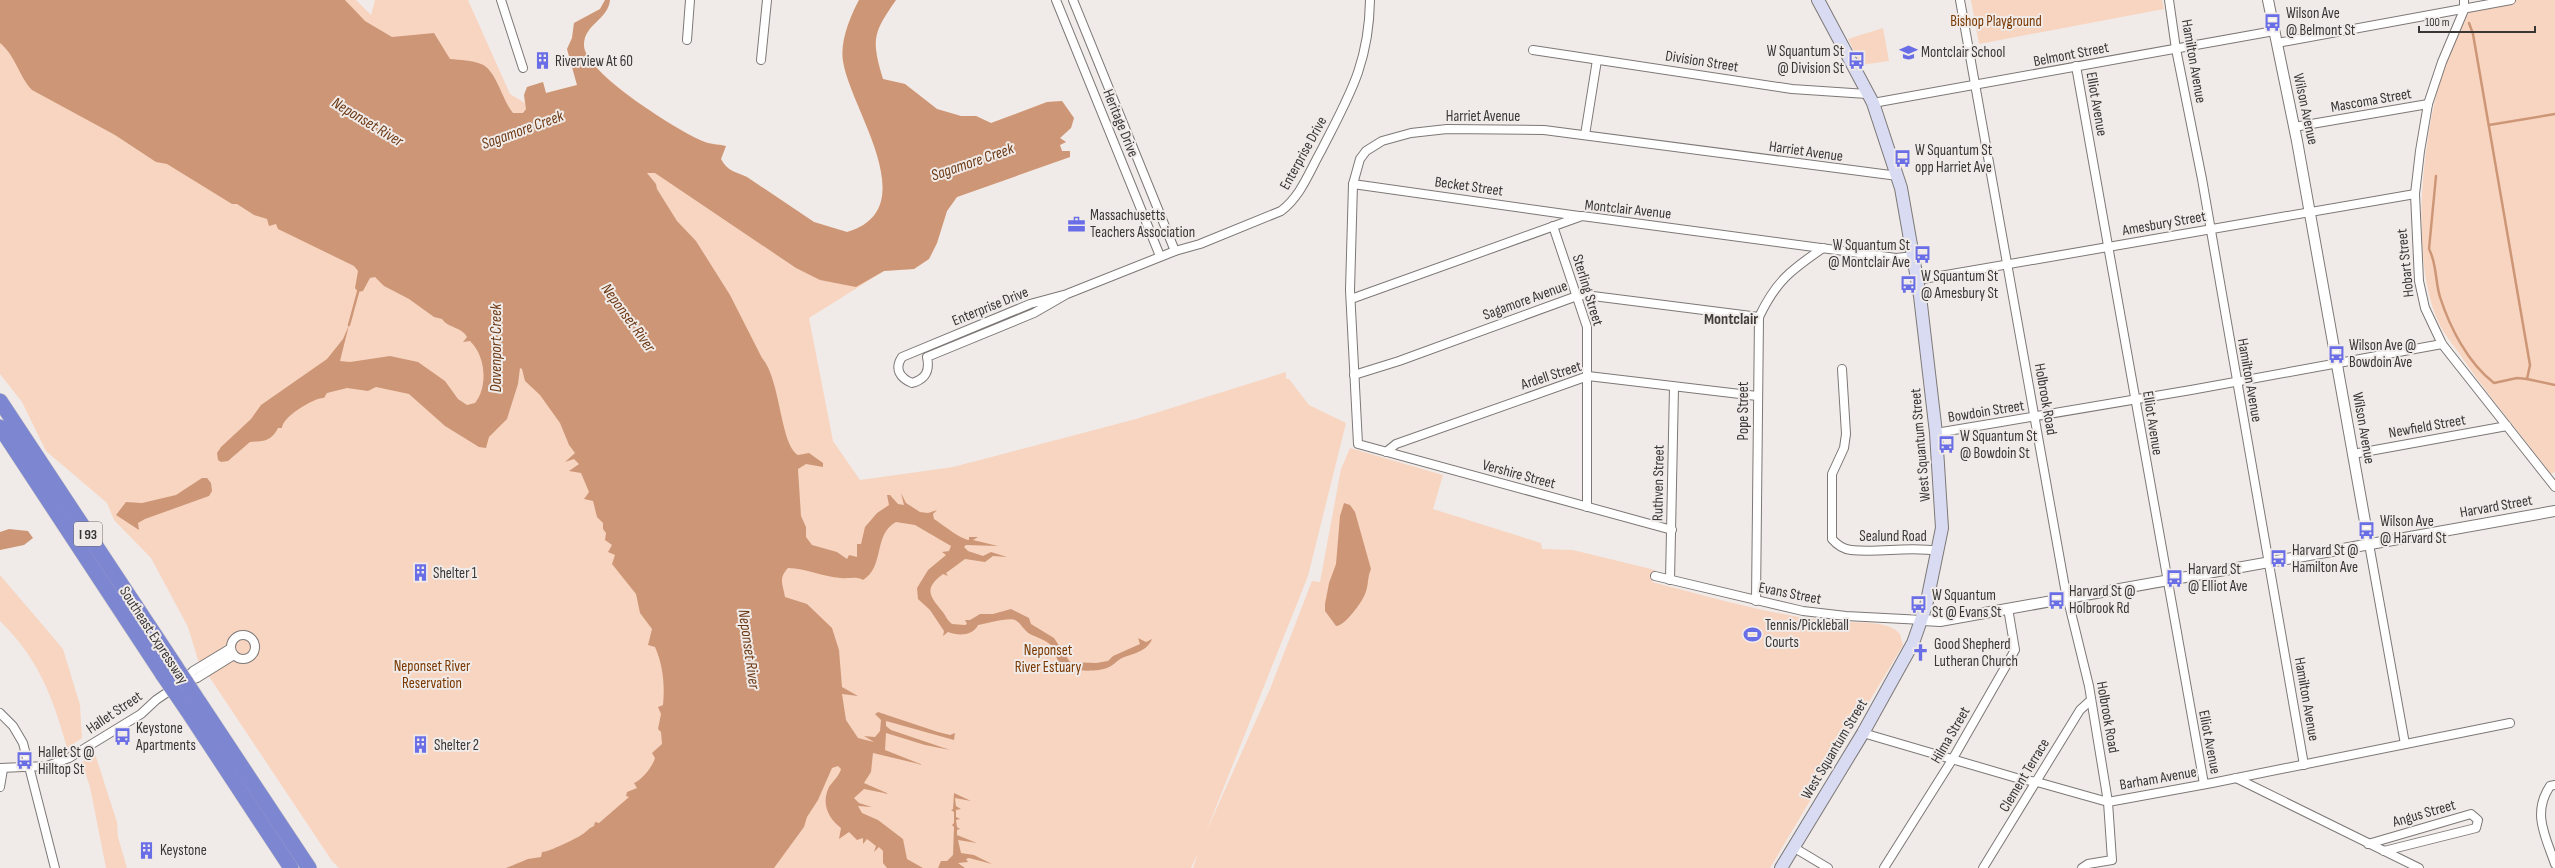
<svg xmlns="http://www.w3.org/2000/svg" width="2555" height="868" font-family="'Sofia Sans Condensed',sans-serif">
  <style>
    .green { fill: #f8d5c1 }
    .water { fill: #cd9777 }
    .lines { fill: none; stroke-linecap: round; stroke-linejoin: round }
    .stream { stroke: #cd9777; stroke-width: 2.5 }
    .minor-casing { stroke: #7d7876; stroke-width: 10 }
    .tertiary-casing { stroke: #7d7876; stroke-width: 12 }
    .secondary-casing { stroke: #7d7876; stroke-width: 14 }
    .motorway-casing { stroke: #c8c7c7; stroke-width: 16 }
    .minor { stroke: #fff; stroke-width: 8 }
    .tertiary { stroke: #fff; stroke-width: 10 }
    .secondary { stroke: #d8dbf1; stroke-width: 12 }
    .motorway { stroke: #7d86d0; stroke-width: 15 }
    .motorway-bridge-casing { stroke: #c8c7c7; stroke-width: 16; stroke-linecap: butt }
    .motorway-bridge { stroke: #7d86d0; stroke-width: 15 }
    .labels { text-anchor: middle; stroke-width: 4; stroke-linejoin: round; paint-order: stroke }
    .shield { fill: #f0ebe8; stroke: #706d6b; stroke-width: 1 }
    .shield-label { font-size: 14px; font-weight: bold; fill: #393736 }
    .poi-label { font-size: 15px; fill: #393736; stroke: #f0ebe8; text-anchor: start }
    .park-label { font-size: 15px; fill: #7a3800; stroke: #f0ebe8 }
    .street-label { font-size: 15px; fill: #393736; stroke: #f0ebe8 }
    .water-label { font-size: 16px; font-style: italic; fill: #6d3a16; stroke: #f0ebe8 }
    .neighbourhood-label { font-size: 16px; font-weight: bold; fill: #403c39; stroke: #f0ebe8 }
  </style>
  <rect width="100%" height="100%" fill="#f0ebe8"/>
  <g class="green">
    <path d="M0,0H356L371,15L375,0H468L510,94L525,103L524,95L527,87L543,82L546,93L577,85L567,49L572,38L574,23L600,9L605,0H610C608,20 584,24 584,45C583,71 681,133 705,142C712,144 719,144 726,146L721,159C727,171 736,172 747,177L814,222L847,232C926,209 850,109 843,61C840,41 850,17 859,0H896C872,33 872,40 883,79L905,84L937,109L961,116H976L991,123L1047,102L1062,101L1074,118L1071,128L1060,138L1066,142L1060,145L1062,151H1070V157L957,197L947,211L937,243L929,259L914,269L884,271L809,318L833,441L860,480L953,467L1136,419L1286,372V379H1289L1309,405L1346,423L1308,576L1206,832L1270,689L1312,581L1320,582L1341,469L1350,448L1443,475L1433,509L1541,543L1542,549L1573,550L1655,570L1652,582C1714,598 1777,617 1841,622C1858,623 1888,620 1900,634L1903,645L1770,868H1193L1198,853L1191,868H339L332,861L198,660L188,627L151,558L114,520L107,503L46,451L22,402L0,374Z"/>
    <polygon points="1971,0 2162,0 2164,9 1979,44"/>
    <path d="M2511,0H2555V472L2551,474C2521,434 2489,397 2461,356C2454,345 2444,335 2439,323C2404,253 2425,69 2473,7Z"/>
    <polygon points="1883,28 1889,61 1861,65 1848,39"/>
    <path d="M0,575L63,649L80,705L82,738L67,748C53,697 38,658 0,621Z"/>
    <polygon points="95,754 117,822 118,837 127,868 106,868 90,787 85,772 78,774 74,767"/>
  </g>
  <g class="water">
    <path d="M0,0H345L365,21L392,37L434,33L450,59C460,60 472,60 481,64C496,69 502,100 513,113H523L526,109L524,95L527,87L543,82L546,93L577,85L567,49L572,38L574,23L600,9L605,0H610C608,20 584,24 584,45C583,72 681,133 705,142C712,145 719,144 726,146L721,159C727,171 736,172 747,177L814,222L847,232C926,209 850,109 843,61C840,41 850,17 859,0H896C873,33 871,40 883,79L905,84L937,109L961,116H976L991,123L1047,102L1062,101L1074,118L1071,128L1060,138L1066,142L1060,145L1062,151H1070V157L957,197L947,211L937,243L929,259L914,269L884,271L856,287L820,280L796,268L655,173H647L656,184L657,189L677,221L696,241L730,295L762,358C781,380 780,444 798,455L809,453L823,463V467L806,464L798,469L801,516L806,527V537L812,545L837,552L847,559L849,555L857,557V544H861L865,527L877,513L889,505L887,495H890L898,504L904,505L901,493L906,503L920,512L928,513L937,510L933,514L934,519C942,524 960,539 969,540V537H978L973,540L998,546L966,545L964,547L968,551L983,556L991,552L1007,557L993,556L985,562L965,559L946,573L948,576L943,574C923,589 930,596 942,611C946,616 947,620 952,624L965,625L967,624L965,620H970L980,614H993L1011,609L1029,618L1031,624L1054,638L1070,662L1096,663L1108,661L1113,656L1140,644L1138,638L1146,642L1152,639C1148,651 1132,654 1122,658C1116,661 1113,666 1107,668C1098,672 1067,672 1060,664C1055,658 1056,649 1051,645C1045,640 1036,637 1030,634C1024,631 1021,623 1015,620C1009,617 985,624 978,625C973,636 958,636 948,632L943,636L944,631L930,610L918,599L917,588L928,570L946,555L942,552L949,551L951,546L915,525L896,522C873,534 885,567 863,580C856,576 848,579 841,578C823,577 806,568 788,568C778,579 783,584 785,597L807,604L832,628L839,650L842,687L858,696L842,694L846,720L858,738L874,742L864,736L875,737L880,731L881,720L875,714L878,712L938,732L950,735L955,733L954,740L886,721V726L891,730L950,750L925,745L886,733L885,750L923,765L873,753L871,772L864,783L889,794L864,789L854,798L859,803L872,807L858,806L862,813L878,820L903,839L907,859L923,868H887L883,863V851L879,847L874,852L876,846L867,839L863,844V838L857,840L849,832L839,839L841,828C828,818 821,803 829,787C833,781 839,776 841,769L838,766L832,768L818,800L807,817L804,827L774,868H506L528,859L541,857L542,852C549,852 577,838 583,834C587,831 589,828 594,826L595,822L599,823L629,797L626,796L627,792L637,788L634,783C642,780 653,766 655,758L652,753L662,744L661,732L658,729L661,714L658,707L663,705C665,685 663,665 655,647L648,645L652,629L640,613L636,594L612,564L615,555L608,552L612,545L605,540L606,533L603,529V523L597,517L593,501L584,499L589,492L581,473L569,471L579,464L574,459L565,462L575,453L569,445L560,423L540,395L525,381L522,369L520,368L518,384L507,419L489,437L486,448L479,447L445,426L409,394L376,387L368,391L347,388L327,393L324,398C315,397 282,417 282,428H278C271,442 263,441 250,442L228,461L221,462L218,460L217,453L221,447L251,419L261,405L327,359L343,339L349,325L340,361L350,362L390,356L418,362L445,381L458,399L467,405L475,403C488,387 486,356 470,341L463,342L467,337C462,327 448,328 442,319L434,317L409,299L384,286L375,277L370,278L363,291L358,292L355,288L358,271L354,266L278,229L276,224L269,226L267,219L254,215L237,204H232L167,164L156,162L115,135L32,90C18,75 16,56 0,43Z"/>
    <polygon points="202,478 207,478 211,483 212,491 209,496 145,519 138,523 139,530 116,515 126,502 142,503 176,495"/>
    <path d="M1344,503L1350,505L1355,512L1371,569C1367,578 1369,585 1365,594C1362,602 1345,626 1336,626L1325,611V604L1329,583L1336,564L1340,516Z"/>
    <polygon points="9,529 28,531 33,538 24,545 0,550 0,532"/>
    <polygon points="954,793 971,801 955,798 956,806 961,809 956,810 956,817 960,819 956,820 957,827 960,829 957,830 957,835 977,843 958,840 961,853 974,855 992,864 969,858 966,859 968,862 958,863 965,868 938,868 941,861 947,861 953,855 954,827 952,825 954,823 954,812 951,810 953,809"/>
  </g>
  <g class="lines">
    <g class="stream">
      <polyline points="2489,125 2555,114"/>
      <path d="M2436,176L2429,249C2437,264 2435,281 2440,297C2450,328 2468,363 2494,383L2517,378L2527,379L2530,365L2473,34L2469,23"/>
      <polyline points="349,325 358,292"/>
      <polyline points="2527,379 2555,385"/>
    </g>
    <defs>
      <g id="minor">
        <polyline points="501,0 523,68"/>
        <polyline points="1056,0 1160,256"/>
        <polyline points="1073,0 1175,251"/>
        <polyline points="1960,0 2065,588 2089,686 2108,802 2112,860 2088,864 2082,868"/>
        <polyline points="2169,0 2176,49 2202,179 2304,765"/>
        <polyline points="2464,0 2464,10 2442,62 2428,104 2420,151 2415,194 2419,281 2425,308 2442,344 2555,487"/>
        <polyline points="687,40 690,0"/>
        <polyline points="2277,43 2511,0"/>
        <polyline points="1533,50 1792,89 1867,94"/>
        <polyline points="761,60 767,0"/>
        <polyline points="2076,66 2204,784"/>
        <polyline points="1873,103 2274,31"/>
        <polyline points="2294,127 2428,104"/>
        <polyline points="1585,135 1597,60"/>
        <polyline points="1353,184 1579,216"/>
        <polyline points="1553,226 1587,327 1587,507"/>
        <polyline points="1917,280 2415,194"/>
        <path d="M1067,294L1034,313L927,357C930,371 926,379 912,383C900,378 894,369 902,357L1030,304L1067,294L1175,251L1200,244L1281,211C1301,196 1309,172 1321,151C1349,96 1369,64 1370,0"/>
        <polyline points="1351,299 1582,216 1896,258 1914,256"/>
        <path d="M1842,369L1846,434L1844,448L1832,474V539C1837,545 1843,549 1851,550C1880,553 1909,546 1939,551"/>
        <polyline points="1354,375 1399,361 1577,296 1585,295 1759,317"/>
        <polyline points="1936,433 2191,390 2442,344"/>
        <polyline points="1386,452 1396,444 1588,376 1757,396"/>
        <polyline points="2353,454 2507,426"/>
        <polyline points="1672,530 1358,444 1350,290 1353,184 1360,159 1366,151 1382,141 1411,133 1447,129 1544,130 1898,176"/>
        <polyline points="2369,544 2405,744"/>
        <polyline points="1655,576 1803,611 1846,616 1923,620"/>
        <polyline points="1670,580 1674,387"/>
        <path d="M1756,601L1759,317C1776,281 1791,270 1823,248"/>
        <circle cx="243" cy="647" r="12"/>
        <polyline points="184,683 197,678 234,655"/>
        <polyline points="0,713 13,726 23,743 55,868"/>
        <polyline points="1863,733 2020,779 2037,782 2108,802 2212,783 2510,723"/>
        <polyline points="0,768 47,766 69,758 141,714 156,700 181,683 193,671 231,648"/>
        <polyline points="2236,778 2419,868"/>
        <path d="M2555,785L2550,786C2532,813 2545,835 2555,864"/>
        <polyline points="0,787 3,769"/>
        <polyline points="2368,844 2471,814 2478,820 2476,828 2384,851"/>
        <polyline points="1793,847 1828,868"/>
        <polyline points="1884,868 1952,760 2015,650 2008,608"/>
        <polyline points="1983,868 2080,710 2091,700"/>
      </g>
      <g id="tertiary">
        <polyline points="2268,0 2297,141 2369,544"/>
        <polyline points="1923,620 1940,621 2555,511"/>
      </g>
      <polyline id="secondary" points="1781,868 1863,733 1913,643 1926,606 1942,528 1936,433 1920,296 1901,188 1873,103 1818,0"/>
      <g id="motorway">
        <polyline points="0,401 176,667"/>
        <polyline points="0,427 163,675"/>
        <polyline points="199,702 309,868"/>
        <polyline points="187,710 291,868"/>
      </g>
    </defs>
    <use href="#minor" class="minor-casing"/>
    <use href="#tertiary" class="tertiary-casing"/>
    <use href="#secondary" class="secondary-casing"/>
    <use href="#motorway" class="motorway-casing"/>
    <use href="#minor" class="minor"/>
    <use href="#tertiary" class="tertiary"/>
    <use href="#secondary" class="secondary"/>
    <use href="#motorway" class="motorway"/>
    <defs>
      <g id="motorway-bridge">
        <polyline points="176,667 199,702"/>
        <polyline points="163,675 187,710"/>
      </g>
    </defs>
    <use href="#motorway-bridge" class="motorway-bridge-casing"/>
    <use href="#motorway-bridge" class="motorway-bridge"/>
  </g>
  <defs>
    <symbol id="bus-bare" viewBox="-9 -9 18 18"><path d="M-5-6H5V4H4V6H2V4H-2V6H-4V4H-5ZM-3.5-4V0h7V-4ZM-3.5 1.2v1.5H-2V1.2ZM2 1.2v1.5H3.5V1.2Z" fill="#696de6" stroke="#f0ebe8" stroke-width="2.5" paint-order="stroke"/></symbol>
    <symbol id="school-bare" viewBox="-9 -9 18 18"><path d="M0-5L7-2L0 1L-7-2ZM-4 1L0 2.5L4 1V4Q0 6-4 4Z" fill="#696de6" stroke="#f0ebe8" stroke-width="2.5" paint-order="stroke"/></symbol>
    <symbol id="building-bare" viewBox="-9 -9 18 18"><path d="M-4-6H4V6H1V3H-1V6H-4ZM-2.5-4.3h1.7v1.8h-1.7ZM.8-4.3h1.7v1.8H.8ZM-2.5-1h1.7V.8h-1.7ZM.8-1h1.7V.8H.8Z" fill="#696de6" stroke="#f0ebe8" stroke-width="2.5" paint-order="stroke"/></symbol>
    <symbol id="office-bare" viewBox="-9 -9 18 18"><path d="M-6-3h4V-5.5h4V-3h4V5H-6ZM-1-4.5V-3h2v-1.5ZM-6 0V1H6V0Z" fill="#696de6" stroke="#f0ebe8" stroke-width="2.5" paint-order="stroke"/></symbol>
    <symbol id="stadium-bare" viewBox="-9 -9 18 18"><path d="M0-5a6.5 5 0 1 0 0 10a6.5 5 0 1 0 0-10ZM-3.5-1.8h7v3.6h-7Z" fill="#696de6" stroke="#f0ebe8" stroke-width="2.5" paint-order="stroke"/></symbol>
    <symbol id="church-bare" viewBox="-9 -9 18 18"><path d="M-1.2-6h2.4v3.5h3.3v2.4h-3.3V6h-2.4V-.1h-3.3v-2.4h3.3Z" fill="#696de6" stroke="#f0ebe8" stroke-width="2.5" paint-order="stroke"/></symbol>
  </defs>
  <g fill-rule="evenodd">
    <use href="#bus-bare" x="2260" y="10" width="25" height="25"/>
    <use href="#school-bare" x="1896" y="40" width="25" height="25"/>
    <use href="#bus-bare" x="1844" y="48" width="25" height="25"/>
    <use href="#building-bare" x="530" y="48" width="25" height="25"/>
    <use href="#bus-bare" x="1890" y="146" width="25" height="25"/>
    <use href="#office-bare" x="1064" y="212" width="25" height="25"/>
    <use href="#bus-bare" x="1910" y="242" width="25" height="25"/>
    <use href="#bus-bare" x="1896" y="272" width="25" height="25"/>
    <use href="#bus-bare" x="2324" y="342" width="25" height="25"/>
    <use href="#bus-bare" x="1934" y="432" width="25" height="25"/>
    <use href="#bus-bare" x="2354" y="518" width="25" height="25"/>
    <use href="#bus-bare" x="2266" y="546" width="25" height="25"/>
    <use href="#building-bare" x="408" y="560" width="25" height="25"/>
    <use href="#bus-bare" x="2162" y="566" width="25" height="25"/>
    <use href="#bus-bare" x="2044" y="588" width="25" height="25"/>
    <use href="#bus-bare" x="1906" y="592" width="25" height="25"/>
    <use href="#stadium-bare" x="1740" y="622" width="25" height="25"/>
    <use href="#church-bare" x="1908" y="640" width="25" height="25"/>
    <use href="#bus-bare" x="110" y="724" width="25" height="25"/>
    <use href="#building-bare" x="408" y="732" width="25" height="25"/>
    <use href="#bus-bare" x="12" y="748" width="25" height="25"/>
    <use href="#building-bare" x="134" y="838" width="25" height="25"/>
  </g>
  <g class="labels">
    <rect class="shield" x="74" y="522" width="28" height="24" rx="3"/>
    <g class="shield-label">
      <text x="88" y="539">I 93</text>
    </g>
    <g class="poi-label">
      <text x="2286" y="18">Wilson Ave<tspan x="2286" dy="17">@ Belmont St</tspan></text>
      <text x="1844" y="56" text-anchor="end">W Squantum St<tspan x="1844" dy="17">@ Division St</tspan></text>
      <text x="1921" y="57">Montclair School</text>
      <text x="555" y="66">Riverview At 60</text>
      <text x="1915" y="155">W Squantum St<tspan x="1915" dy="17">opp Harriet Ave</tspan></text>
      <text x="1090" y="220">Massachusetts<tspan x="1090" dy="17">Teachers Association</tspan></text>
      <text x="1910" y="250" text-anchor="end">W Squantum St<tspan x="1910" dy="17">@ Montclair Ave</tspan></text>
      <text x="1921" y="281">W Squantum St<tspan x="1921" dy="17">@ Amesbury St</tspan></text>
      <text x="2349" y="350">Wilson Ave @<tspan x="2349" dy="17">Bowdoin Ave</tspan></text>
      <text x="1960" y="441">W Squantum St<tspan x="1960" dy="17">@ Bowdoin St</tspan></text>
      <text x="2380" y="526">Wilson Ave<tspan x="2380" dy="17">@ Harvard St</tspan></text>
      <text x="2292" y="555">Harvard St @<tspan x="2292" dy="17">Hamilton Ave</tspan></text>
      <text x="2188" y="574">Harvard St<tspan x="2188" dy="17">@ Elliot Ave</tspan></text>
      <text x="433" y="578">Shelter 1</text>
      <text x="2069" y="596">Harvard St @<tspan x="2069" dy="17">Holbrook Rd</tspan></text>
      <text x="1932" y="600">W Squantum<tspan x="1932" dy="17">St @ Evans St</tspan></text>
      <text x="1765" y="630">Tennis/Pickleball<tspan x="1765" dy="17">Courts</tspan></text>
      <text x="1934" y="649">Good Shepherd<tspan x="1934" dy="17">Lutheran Church</tspan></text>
      <text x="136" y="733">Keystone<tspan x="136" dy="17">Apartments</tspan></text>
      <text x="434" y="750">Shelter 2</text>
      <text x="38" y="757">Hallet St @<tspan x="38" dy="17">Hilltop St</tspan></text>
      <text x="160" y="855">Keystone</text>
    </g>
    <g class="park-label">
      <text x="1996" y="26">Bishop Playground</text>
      <text x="1048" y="655">Neponset<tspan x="1048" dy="17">River Estuary</tspan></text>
      <text x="432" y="671">Neponset River<tspan x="432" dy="17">Reservation</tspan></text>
    </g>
    <g class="street-label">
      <text transform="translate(2071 54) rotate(-11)" y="5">Belmont Street</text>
      <text transform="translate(1702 61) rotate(9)" y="5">Division Street</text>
      <text transform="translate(2194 61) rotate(80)" y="5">Hamilton Avenue</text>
      <text transform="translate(2371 100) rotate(-10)" y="5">Mascoma Street</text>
      <text transform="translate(2097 104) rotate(80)" y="5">Elliot Avenue</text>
      <text transform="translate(2306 109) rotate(78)" y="5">Wilson Avenue</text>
      <text x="1483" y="121">Harriet Avenue</text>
      <text transform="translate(1121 123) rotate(68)" y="5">Heritage Drive</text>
      <text transform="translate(1806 151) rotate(8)" y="5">Harriet Avenue</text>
      <text transform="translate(1303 153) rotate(-61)" y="5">Enterprise Drive</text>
      <text transform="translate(1469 186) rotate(8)" y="5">Becket Street</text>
      <text transform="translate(1628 209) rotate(6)" y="5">Montclair Avenue</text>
      <text transform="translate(2164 223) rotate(-10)" y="5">Amesbury Street</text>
      <text transform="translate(2405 263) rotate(-96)" y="5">Hobart Street</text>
      <text transform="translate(1588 290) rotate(73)" y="5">Sterling Street</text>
      <text transform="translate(1525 300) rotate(-20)" y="5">Sagamore Avenue</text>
      <text transform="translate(990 306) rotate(-22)" y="5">Enterprise Drive</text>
      <text transform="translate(1551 375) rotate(-18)" y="5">Ardell Street</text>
      <text transform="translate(2250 380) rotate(80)" y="5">Hamilton Avenue</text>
      <text transform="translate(2046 399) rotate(80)" y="5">Holbrook Road</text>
      <text transform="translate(1743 411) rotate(-90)" y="5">Pope Street</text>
      <text transform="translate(1986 411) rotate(-9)" y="5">Bowdoin Street</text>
      <text transform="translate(2153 423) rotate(81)" y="5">Elliot Avenue</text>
      <text transform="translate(2427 426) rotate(-10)" y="5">Newfield Street</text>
      <text transform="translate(2364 428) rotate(80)" y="5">Wilson Avenue</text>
      <text transform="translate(1920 445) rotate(-95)" y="5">West Squantum Street</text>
      <text transform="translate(1519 474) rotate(15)" y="5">Vershire Street</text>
      <text transform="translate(1658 483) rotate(-89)" y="5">Ruthven Street</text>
      <text transform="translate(2496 506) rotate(-10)" y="5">Harvard Street</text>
      <text x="1893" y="541">Sealund Road</text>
      <text transform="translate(1790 593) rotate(11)" y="5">Evans Street</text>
      <text transform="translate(154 635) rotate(57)" y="5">Southeast Expressway</text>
      <text transform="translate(2307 699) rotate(80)" y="5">Hamilton Avenue</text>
      <text transform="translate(114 712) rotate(-34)" y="5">Hallet Street</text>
      <text transform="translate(2108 717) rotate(80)" y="5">Holbrook Road</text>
      <text transform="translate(1950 735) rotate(-60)" y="5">Hilma Street</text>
      <text transform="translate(2210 742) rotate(79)" y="5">Elliot Avenue</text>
      <text transform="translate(1834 749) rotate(-59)" y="5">West Squantum Street</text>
      <text transform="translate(2024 775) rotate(-59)" y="5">Clement Terrace</text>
      <text transform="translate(2158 778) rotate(-10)" y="5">Barham Avenue</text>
      <text transform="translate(2424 813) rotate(-16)" y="5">Angus Street</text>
    </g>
    <g class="water-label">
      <text transform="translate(368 121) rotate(31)" y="6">Neponset River</text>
      <text transform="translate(522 129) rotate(-20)" y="6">Sagamore Creek</text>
      <text transform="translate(972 161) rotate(-19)" y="6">Sagamore Creek</text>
      <text transform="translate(629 317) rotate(54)" y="6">Neponset River</text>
      <text transform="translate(495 348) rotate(-90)" y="6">Davenport Creek</text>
      <text transform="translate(750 649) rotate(82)" y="6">Neponset River</text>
    </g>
    <g class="neighbourhood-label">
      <text x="1731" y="324">Montclair</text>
    </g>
  </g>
  <path d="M2419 26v6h116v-6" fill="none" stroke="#393736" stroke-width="2"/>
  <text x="2425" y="26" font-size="12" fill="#393736" stroke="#f0ebe8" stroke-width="3" paint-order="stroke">100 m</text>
</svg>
